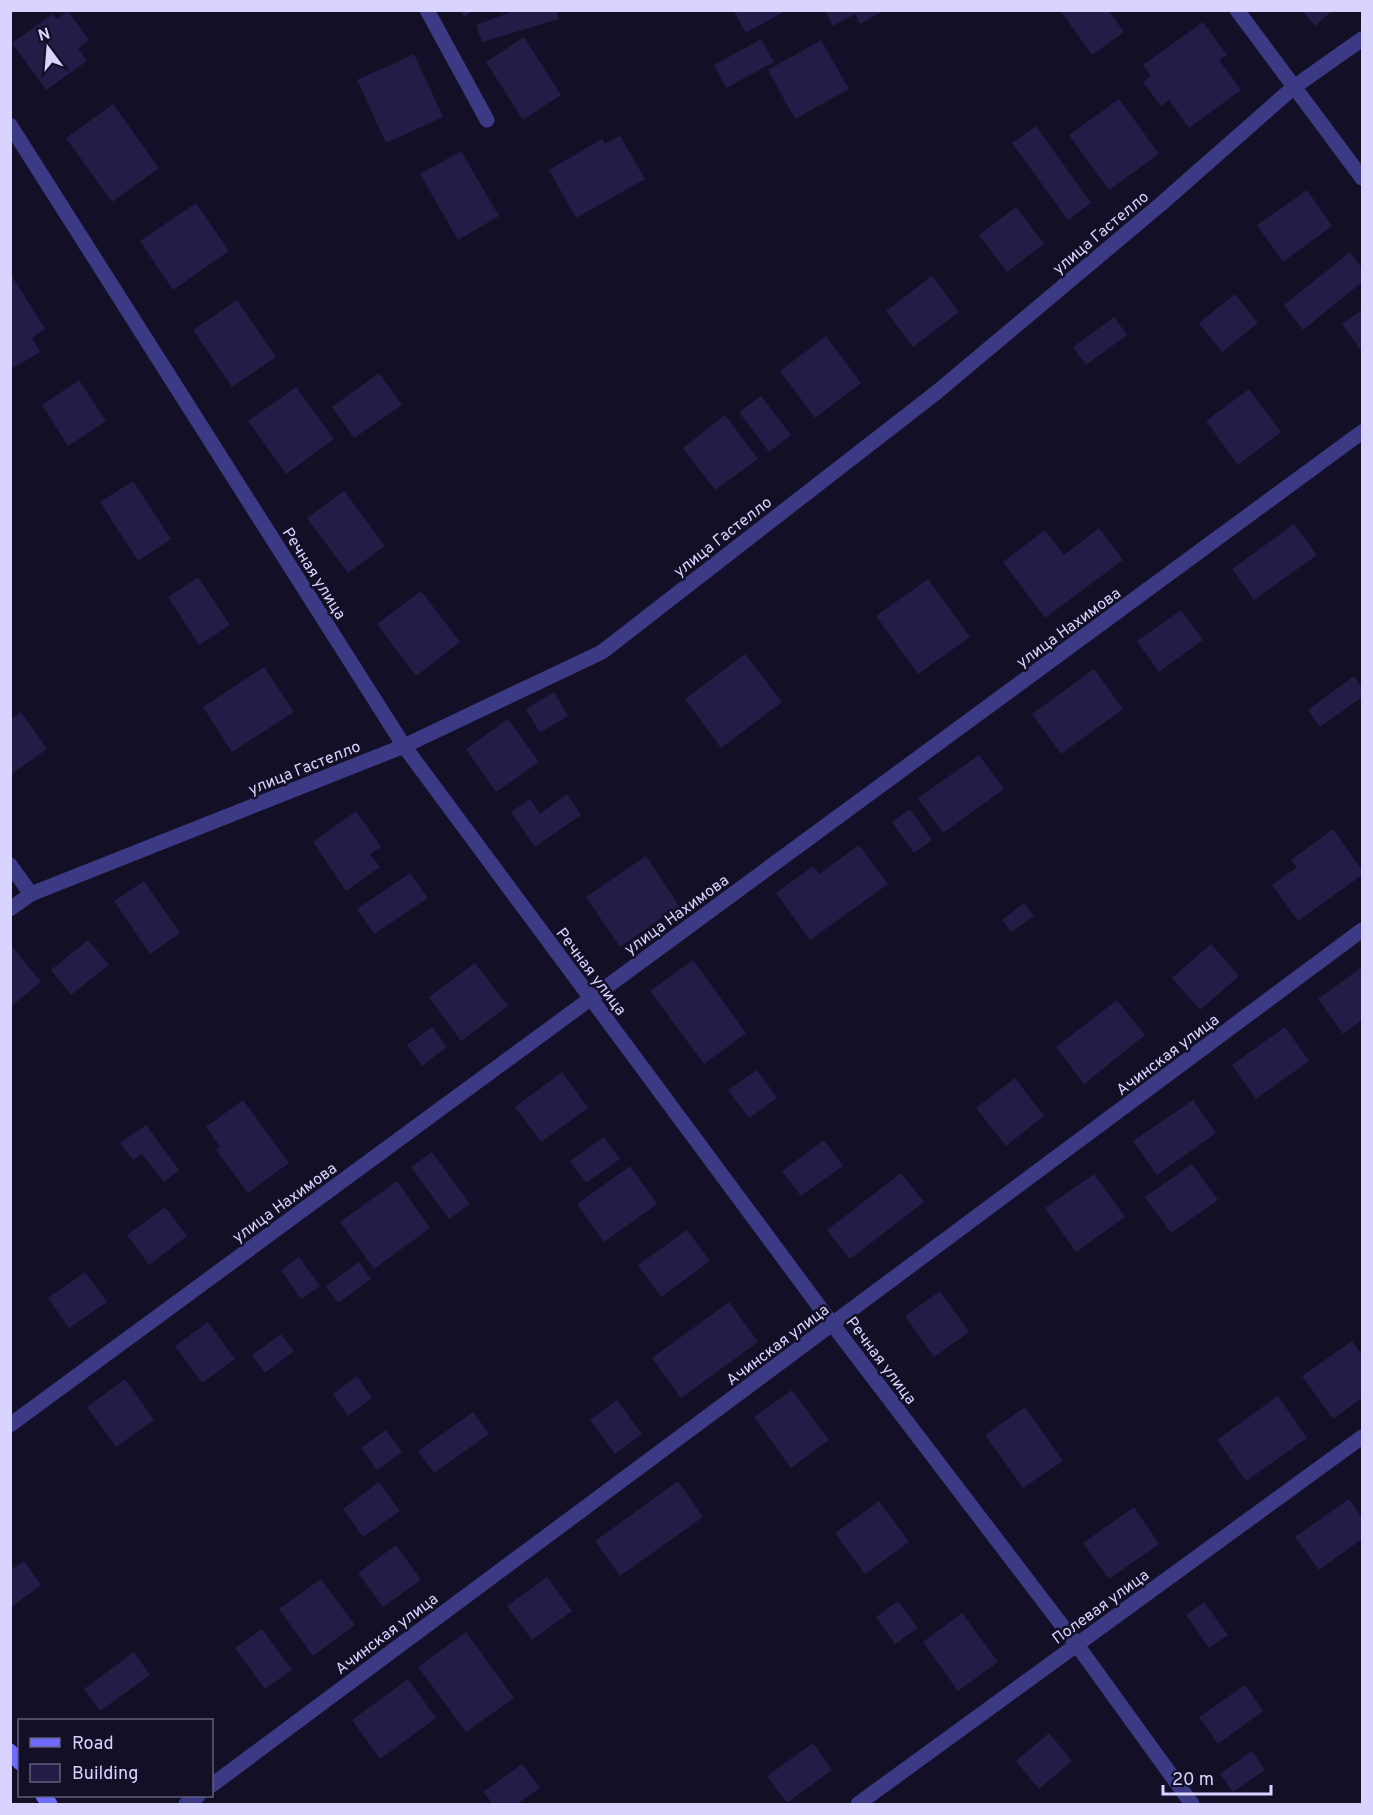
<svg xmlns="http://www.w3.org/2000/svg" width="1373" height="1815" font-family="Overpass,sans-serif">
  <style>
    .building { fill: #241b47 }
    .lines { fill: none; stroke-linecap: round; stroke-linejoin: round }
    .lane { stroke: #3d3a85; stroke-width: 15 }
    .street { stroke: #3d3a85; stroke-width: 15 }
    .secondary { stroke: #6f6bff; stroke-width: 15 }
    .labels { text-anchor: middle; stroke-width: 5; stroke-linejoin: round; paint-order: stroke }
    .street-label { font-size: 16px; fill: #d9d4ff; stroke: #130f26 }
  </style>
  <rect width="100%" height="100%" fill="#130f26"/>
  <g class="building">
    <polygon points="460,10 474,10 464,17"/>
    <polygon points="516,10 556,10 559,19 482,42 476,25"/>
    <polygon points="733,10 787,10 746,33"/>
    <polygon points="825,10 885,10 860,24 855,14 833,26"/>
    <polygon points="1060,10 1108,10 1124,32 1092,55"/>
    <polygon points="1302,10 1333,10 1315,26"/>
    <polygon points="68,11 89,40 78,48 87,61 46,90 12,43 53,14 57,19"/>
    <polygon points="1203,22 1227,55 1219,60 1241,90 1189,128 1169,100 1161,106 1143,82 1151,76 1143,65"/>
    <polygon points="524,37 561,95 523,120 486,62"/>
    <polygon points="761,39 774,62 726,88 714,65"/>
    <polygon points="821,40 849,89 795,119 768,70"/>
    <polygon points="414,54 443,117 386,143 357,80"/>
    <polygon points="1119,99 1159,154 1109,190 1069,135"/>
    <polygon points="113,104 159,168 112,202 66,138"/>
    <polygon points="1036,126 1091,203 1068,220 1012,143"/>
    <polygon points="620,136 645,179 576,218 549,170 602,139 605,144"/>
    <polygon points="461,151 499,216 458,240 420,174"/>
    <polygon points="1307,190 1332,226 1283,262 1257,225"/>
    <polygon points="196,203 229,251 173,290 140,241"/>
    <polygon points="1016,207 1044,244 1007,272 979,235"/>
    <polygon points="1350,252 1362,268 1362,282 1303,330 1284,305"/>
    <polygon points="10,273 45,329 32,338 40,352 13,368 10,365"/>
    <polygon points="932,276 959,312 913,347 886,311"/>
    <polygon points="1235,294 1258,323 1222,352 1199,323"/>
    <polygon points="237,300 276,357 232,387 193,330"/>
    <polygon points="1362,310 1362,352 1342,324"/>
    <polygon points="1114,317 1127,335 1086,365 1073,347"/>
    <polygon points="826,336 861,383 815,418 780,371"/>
    <polygon points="379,373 402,405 354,438 332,407"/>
    <polygon points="79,380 106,421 68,446 42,405"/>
    <polygon points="296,387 334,439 286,474 248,421"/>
    <polygon points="1249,389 1281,432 1238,465 1206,421"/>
    <polygon points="761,396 791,435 769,452 739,412"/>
    <polygon points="725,415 758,459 715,490 683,448"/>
    <polygon points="133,481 171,539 138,561 100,502"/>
    <polygon points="344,491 385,546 348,573 307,518"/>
    <polygon points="1294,524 1317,555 1254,600 1232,569"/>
    <polygon points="1099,528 1123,560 1045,618 1003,562 1045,530 1064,555"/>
    <polygon points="198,577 230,625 199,645 168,597"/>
    <polygon points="928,579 970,637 918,674 876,616"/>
    <polygon points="421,591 460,642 416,676 377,624"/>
    <polygon points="1181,610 1203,640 1159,672 1137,641"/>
    <polygon points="745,654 782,702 721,748 685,699"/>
    <polygon points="264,667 294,712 232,752 203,707"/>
    <polygon points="1094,669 1123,709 1061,754 1032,714"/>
    <polygon points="1354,676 1362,688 1362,697 1320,727 1308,710"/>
    <polygon points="554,692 568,716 540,733 526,709"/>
    <polygon points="21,712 47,749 10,775 10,720"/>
    <polygon points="508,719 539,762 496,792 466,749"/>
    <polygon points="979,755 1004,789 943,833 918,798"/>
    <polygon points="567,794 581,815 535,847 511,812 530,799 540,814"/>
    <polygon points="910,809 932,840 914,853 892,822"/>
    <polygon points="356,811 381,847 370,854 380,867 346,891 313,842"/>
    <polygon points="1333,829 1362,870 1362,875 1298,921 1272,885 1297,867 1291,860"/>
    <polygon points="859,845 888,884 810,940 776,893 813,866 819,874"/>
    <polygon points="646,856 679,906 620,947 586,897"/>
    <polygon points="410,873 428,898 374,934 357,909"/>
    <polygon points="144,881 180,933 150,954 114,901"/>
    <polygon points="1024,903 1034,916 1011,932 1002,920"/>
    <polygon points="88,940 109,965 71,995 51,970"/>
    <polygon points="10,944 41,982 10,1007"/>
    <polygon points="1211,944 1239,976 1200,1010 1172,978"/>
    <polygon points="693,960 746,1033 704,1064 650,991"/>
    <polygon points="475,963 508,1006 461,1041 429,997"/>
    <polygon points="1362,967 1362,1020 1343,1034 1318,999"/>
    <polygon points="1117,1000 1145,1035 1084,1084 1056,1047"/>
    <polygon points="432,1027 447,1047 422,1066 407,1045"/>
    <polygon points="1285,1027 1309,1061 1256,1099 1232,1065"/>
    <polygon points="757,1070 777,1098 749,1118 728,1090"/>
    <polygon points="562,1072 588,1108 541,1142 515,1107"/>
    <polygon points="1015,1078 1044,1116 1006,1146 976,1108"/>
    <polygon points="243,1100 289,1163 248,1193 216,1150 220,1147 206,1127"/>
    <polygon points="1193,1100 1216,1133 1157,1175 1133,1141"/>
    <polygon points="146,1125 179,1170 164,1182 142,1154 133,1160 120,1143"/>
    <polygon points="604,1137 620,1159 586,1183 570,1161"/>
    <polygon points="824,1140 843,1166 801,1196 782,1171"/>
    <polygon points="432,1152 470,1204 449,1219 411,1167"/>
    <polygon points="1192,1164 1218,1200 1171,1233 1145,1197"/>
    <polygon points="630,1166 657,1204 604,1242 577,1204"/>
    <polygon points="901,1173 924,1202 850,1259 827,1230"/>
    <polygon points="1094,1174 1125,1217 1076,1252 1045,1208"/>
    <polygon points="397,1181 430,1228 374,1269 340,1222"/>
    <polygon points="165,1207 187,1236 149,1265 127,1235"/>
    <polygon points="687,1230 710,1261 661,1297 638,1265"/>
    <polygon points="299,1257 320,1286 301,1299 281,1270"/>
    <polygon points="359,1262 371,1279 338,1303 326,1286"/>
    <polygon points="85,1272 107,1302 69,1328 48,1298"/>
    <polygon points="940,1291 969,1332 934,1357 905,1316"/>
    <polygon points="729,1302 758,1342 681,1398 652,1358"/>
    <polygon points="208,1322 235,1359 202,1383 175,1346"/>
    <polygon points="281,1334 294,1351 265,1373 252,1355"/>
    <polygon points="1352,1341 1362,1355 1362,1398 1333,1419 1302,1376"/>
    <polygon points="357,1376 372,1398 348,1416 333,1394"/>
    <polygon points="125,1379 154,1420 116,1447 87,1407"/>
    <polygon points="792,1390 829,1440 791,1468 754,1417"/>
    <polygon points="1278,1396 1307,1438 1246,1481 1217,1440"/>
    <polygon points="617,1400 642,1434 615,1454 590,1420"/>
    <polygon points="1025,1407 1063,1461 1023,1488 985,1435"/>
    <polygon points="473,1412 489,1434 434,1473 418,1451"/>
    <polygon points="386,1430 402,1452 377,1470 361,1448"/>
    <polygon points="678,1481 703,1517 620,1576 595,1541"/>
    <polygon points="379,1482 400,1511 363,1537 343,1509"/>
    <polygon points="1349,1499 1362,1518 1362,1539 1319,1570 1295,1537"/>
    <polygon points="879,1501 909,1542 865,1574 835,1533"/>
    <polygon points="1134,1507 1159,1544 1109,1579 1083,1543"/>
    <polygon points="396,1545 421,1580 383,1607 358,1573"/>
    <polygon points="24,1561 41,1585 10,1608 10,1570"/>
    <polygon points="547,1577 572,1611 532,1640 507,1606"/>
    <polygon points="321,1579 355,1625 313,1656 279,1609"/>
    <polygon points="898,1601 918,1628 895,1644 876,1617"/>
    <polygon points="1204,1602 1228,1635 1209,1648 1186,1615"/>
    <polygon points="962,1613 998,1662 958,1691 923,1642"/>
    <polygon points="262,1629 292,1670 265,1689 235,1648"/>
    <polygon points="466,1632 514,1698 466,1732 418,1667"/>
    <polygon points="134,1652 150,1675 100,1711 84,1689"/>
    <polygon points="408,1679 436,1718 380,1759 352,1720"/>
    <polygon points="1245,1685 1263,1711 1218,1744 1199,1717"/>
    <polygon points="1049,1733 1072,1761 1039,1789 1016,1761"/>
    <polygon points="813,1743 832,1770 787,1803 767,1776"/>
    <polygon points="1252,1751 1265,1770 1233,1792 1220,1774"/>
    <polygon points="522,1764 540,1788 517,1804 493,1804 483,1792"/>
  </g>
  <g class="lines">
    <polyline class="lane" points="427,10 487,120"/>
    <g class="street">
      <polyline points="1237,10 1362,178"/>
      <polyline points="10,125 404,746 833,1325 1077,1645 1192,1804"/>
      <polyline points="10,865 31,894"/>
      <polyline points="10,909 31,894 404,746 602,652 937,392 1161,204 1294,87 1362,39"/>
      <polyline points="10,1425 1362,432"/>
      <polyline points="212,1785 1362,930"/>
      <polyline points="186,1804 198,1796"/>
      <polyline points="858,1804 1362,1437"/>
    </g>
    <g class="secondary">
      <polyline points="10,1751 20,1763"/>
      <polyline points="43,1796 50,1804"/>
    </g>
  </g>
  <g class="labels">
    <g class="street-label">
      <text transform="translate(1100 232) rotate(-40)" y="6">улица Гастелло</text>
      <text transform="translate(722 536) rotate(-38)" y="6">улица Гастелло</text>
      <text transform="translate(315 573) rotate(58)" y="6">Речная улица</text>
      <text transform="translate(1068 627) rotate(-36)" y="6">улица Нахимова</text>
      <text transform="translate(304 767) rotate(-22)" y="6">улица Гастелло</text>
      <text transform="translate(676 914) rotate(-36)" y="6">улица Нахимова</text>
      <text transform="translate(592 971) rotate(53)" y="6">Речная улица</text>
      <text transform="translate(1167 1054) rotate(-37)" y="6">Ачинская улица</text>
      <text transform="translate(284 1202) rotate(-36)" y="6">улица Нахимова</text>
      <text transform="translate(777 1344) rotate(-37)" y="6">Ачинская улица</text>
      <text transform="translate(882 1360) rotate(53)" y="6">Речная улица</text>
      <text transform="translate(1100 1606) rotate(-36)" y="6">Полевая улица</text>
      <text transform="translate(386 1633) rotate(-37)" y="6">Ачинская улица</text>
    </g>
  </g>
  <rect width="1373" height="1815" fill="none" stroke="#d9d4ff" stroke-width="24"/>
  <rect x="18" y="1719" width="195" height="78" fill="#130f26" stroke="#625e7d" stroke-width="1.5"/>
  <rect x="30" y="1738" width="30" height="9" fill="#6f6bff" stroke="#625e7d" stroke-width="1.5"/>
  <text x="72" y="1749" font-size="18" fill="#d9d4ff">Road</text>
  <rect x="30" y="1764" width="30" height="18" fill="#241b47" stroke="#625e7d" stroke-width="1.5"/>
  <text x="72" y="1779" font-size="18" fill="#d9d4ff">Building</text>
  <g transform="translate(48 48) rotate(344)" stroke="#130f26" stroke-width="4.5" paint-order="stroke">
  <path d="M0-4.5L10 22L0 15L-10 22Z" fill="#d9d4ff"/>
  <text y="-9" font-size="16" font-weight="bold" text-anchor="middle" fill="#d9d4ff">N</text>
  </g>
  <path d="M1163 1785v9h108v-9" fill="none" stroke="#d9d4ff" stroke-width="3"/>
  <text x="1172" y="1785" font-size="18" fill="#d9d4ff" stroke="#130f26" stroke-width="4.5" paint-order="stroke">20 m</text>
</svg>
